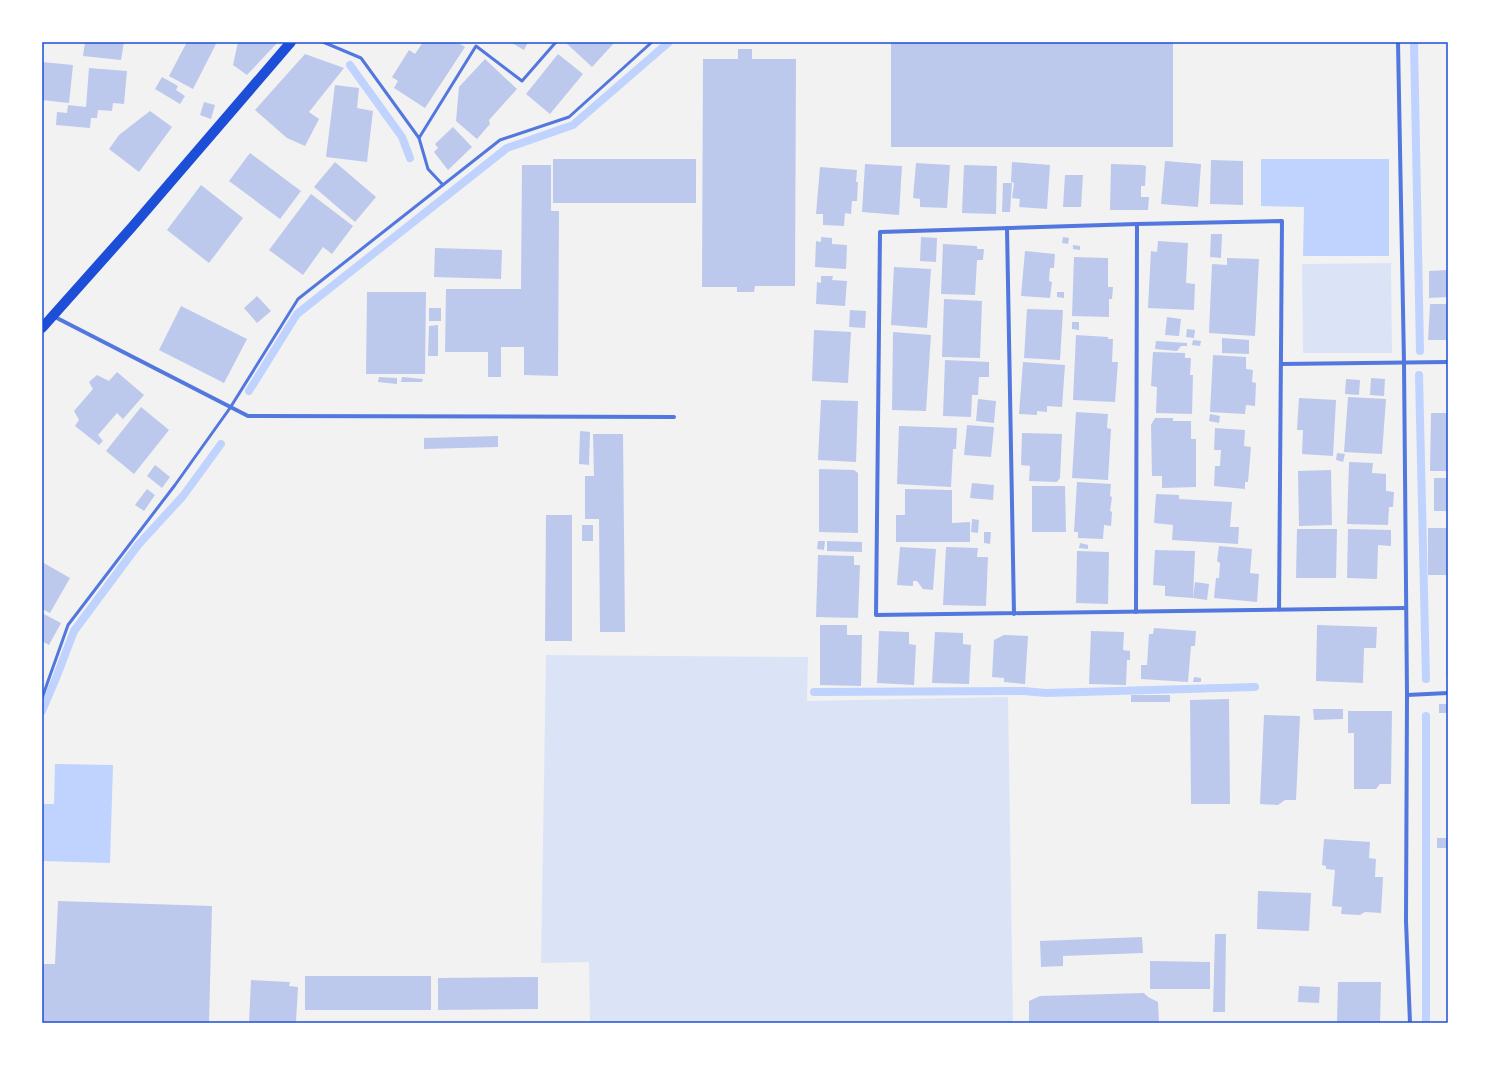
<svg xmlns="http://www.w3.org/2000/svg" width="1490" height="1065" font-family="'Work Sans',sans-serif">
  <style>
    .green { fill: #dbe4f7 }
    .water { fill: #bfd3fe }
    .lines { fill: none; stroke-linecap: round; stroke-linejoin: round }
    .stream { stroke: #bfd3fe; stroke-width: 8 }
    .building { fill: #bdc9ec }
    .service { stroke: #5277de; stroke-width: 3 }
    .minor { stroke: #5277de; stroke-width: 4 }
    .primary { stroke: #1d4ed8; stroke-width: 10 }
    .neatline { fill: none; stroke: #1d4ed8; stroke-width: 1.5 }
  </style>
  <rect width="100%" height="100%" fill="#f2f2f2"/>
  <g class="green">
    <polygon points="1391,263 1392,353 1303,353 1302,264"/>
    <polygon points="546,655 808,657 807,701 1008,697 1013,1023 590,1023 589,962 541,963"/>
  </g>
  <g class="water">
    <polygon points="1261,159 1389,159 1389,256 1303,256 1304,207 1261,206"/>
    <polygon points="55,764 113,765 110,863 42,861 42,804 54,804"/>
  </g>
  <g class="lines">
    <g class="stream">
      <polyline points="1414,42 1420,351"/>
      <polyline points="350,65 402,137 410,158"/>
      <polyline points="1419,375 1426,679"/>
      <polyline points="249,391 297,314 507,148 573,125 669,42"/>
      <polyline points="814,692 1024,691 1046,693 1255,687"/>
      <polyline points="42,711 56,678 74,631 138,545 183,496 221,444"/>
      <polyline points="1426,1023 1426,716"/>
    </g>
  </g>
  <g class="building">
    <polygon points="85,42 124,42 121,60 83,56"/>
    <polygon points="187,42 217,42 193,89 169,76"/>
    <polygon points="238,42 278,42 247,75 233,65"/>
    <polygon points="423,42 457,42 465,47 425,108 394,88 398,81 392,77 409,50 415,54"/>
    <polygon points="510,42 528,42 524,50"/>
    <polygon points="565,42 615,42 592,67"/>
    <rect x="891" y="42" width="282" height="105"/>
    <polygon points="738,49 752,49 752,59 796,59 795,286 755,286 754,292 737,292 737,287 702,287 703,59 738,59"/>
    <polygon points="305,54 344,68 309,112 319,119 305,146 287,138 255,110"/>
    <polygon points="558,54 583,74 550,114 526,94"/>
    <polygon points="485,59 517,89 489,120 490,124 477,139 456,121 459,87"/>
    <polygon points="42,62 73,65 69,103 42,100"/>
    <polygon points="89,68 127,71 124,104 113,103 112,111 98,110 97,118 91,118 90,128 56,125 57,112 67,113 68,105 86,107"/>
    <polygon points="162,77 178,86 176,90 185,96 180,104 155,89"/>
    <polygon points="335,85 359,88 357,108 373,111 367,162 326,157"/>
    <polygon points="204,102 215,105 211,119 200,115"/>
    <polygon points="150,111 172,127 139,172 109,149 119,135"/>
    <polygon points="453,127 472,147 448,170 434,152 438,148 435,144"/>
    <polygon points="250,153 301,191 280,219 229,181"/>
    <rect x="553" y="159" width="143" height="44"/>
    <polygon points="1211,160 1243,161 1243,205 1210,204"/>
    <polygon points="1165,161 1201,164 1198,207 1161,204"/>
    <polygon points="335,162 376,197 355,222 314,187"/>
    <polygon points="1012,162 1050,165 1047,209 1019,207 1020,199 1012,198 1014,183 1011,182"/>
    <polygon points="916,163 950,165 947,208 920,207 920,199 913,198"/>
    <polygon points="865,164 902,166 899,215 862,212"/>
    <polygon points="1111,164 1142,165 1146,166 1145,186 1141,186 1141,197 1149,197 1148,210 1110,210"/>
    <polygon points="522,165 551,165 551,211 559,211 558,376 524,375 524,347 501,347 501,377 488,377 488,352 445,352 446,289 521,289"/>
    <polygon points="964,165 997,166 996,214 962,213"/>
    <polygon points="820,167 857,170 856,182 858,182 857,201 852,201 851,214 845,213 844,226 823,225 823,214 816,214"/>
    <polygon points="1065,175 1083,175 1081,207 1063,207"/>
    <polygon points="1003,183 1012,183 1010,212 1002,212"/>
    <polygon points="201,185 243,218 209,263 167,230"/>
    <polygon points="311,194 353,226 332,254 323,247 303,275 269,250"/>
    <polygon points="1211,234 1222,234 1221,258 1210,257"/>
    <polygon points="821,237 832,238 832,244 847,245 846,269 815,267 816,241 821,242"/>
    <polygon points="921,237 937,238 936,262 920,261"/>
    <polygon points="1063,237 1069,238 1068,244 1062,243"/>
    <polygon points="1158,241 1188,243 1186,283 1195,284 1194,310 1148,308 1151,251 1157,252"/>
    <polygon points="943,244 977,246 977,249 984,249 983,260 977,260 975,295 941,294"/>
    <polygon points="1073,245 1080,246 1080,250 1073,249"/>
    <polygon points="435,248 502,250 501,279 434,277"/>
    <polygon points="1025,251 1055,254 1054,268 1050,268 1049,281 1052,282 1050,298 1021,296"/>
    <polygon points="1074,257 1108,258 1108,287 1113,287 1112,299 1109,299 1109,317 1072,316"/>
    <polygon points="1227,258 1259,259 1255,336 1209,333 1212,264 1227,265"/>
    <polygon points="894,267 931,269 927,328 891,325"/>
    <polygon points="1448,270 1448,297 1429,298 1429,271"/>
    <polygon points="821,276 833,276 832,280 847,281 845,306 816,304 817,282 821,283"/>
    <polygon points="367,292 426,292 425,374 366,374"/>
    <polygon points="1057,292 1064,292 1064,298 1057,297"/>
    <polygon points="257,296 271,311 257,323 244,308"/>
    <polygon points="944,299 982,301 980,358 942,357"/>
    <polygon points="1430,304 1448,304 1448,340 1428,340"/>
    <polygon points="181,306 247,339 224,383 159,350"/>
    <rect x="429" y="308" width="12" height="13"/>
    <polygon points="1027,309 1063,310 1060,360 1024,358"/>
    <polygon points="850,310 866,311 865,328 849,327"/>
    <polygon points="1167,317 1181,319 1179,336 1165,335"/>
    <polygon points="1072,322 1079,322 1079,330 1072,329"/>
    <polygon points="438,325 438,356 428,356 429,326"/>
    <polygon points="1187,329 1195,330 1194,338 1186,337"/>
    <polygon points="814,330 851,332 848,383 812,381"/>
    <polygon points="893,332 931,335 926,411 892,410"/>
    <polygon points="1076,335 1108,337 1108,339 1113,339 1112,362 1118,362 1115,402 1073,400"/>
    <polygon points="1222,338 1249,340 1249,354 1222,353"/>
    <polygon points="1193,340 1201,341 1200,346 1192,345"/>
    <polygon points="1156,341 1187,343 1187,346 1181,346 1177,351 1155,349"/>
    <polygon points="1153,352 1185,353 1185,358 1191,358 1190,375 1193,375 1192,414 1156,413 1157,387 1151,386"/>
    <polygon points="1213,355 1246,357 1246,369 1253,370 1252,382 1256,383 1255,406 1246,405 1245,414 1210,412"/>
    <polygon points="945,360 989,362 989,377 979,377 978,395 972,395 971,417 943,416"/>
    <polygon points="1023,362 1065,365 1062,407 1047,406 1047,412 1037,411 1037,415 1019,414"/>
    <polygon points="117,372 144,395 123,419 117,413 98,435 103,441 99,445 75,426 79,420 74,411 93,389 89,382 97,375 109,381"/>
    <polygon points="379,377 397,378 397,384 378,382"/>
    <polygon points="402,377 423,379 422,382 401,382"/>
    <polygon points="1371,378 1385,379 1384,396 1370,395"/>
    <polygon points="1346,379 1360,380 1359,395 1345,394"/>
    <polygon points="1348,397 1386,399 1382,454 1344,452"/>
    <polygon points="1299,398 1336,400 1333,456 1302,454 1303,430 1297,430"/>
    <polygon points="978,399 996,401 994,423 976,421"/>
    <polygon points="821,400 858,401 856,462 818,460"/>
    <polygon points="141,407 169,430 134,474 106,451"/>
    <polygon points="1076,412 1108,414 1107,428 1111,429 1108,480 1072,478"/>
    <polygon points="1431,413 1448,413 1448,471 1430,471"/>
    <polygon points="1210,414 1220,416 1219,423 1209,421"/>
    <polygon points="1155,418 1173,418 1173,421 1191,421 1191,439 1196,439 1196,487 1162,488 1162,476 1152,476 1151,425"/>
    <polygon points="967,425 994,427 991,457 964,455"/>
    <polygon points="899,426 957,428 956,449 953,449 951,487 897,484"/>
    <polygon points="1215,428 1245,430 1244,446 1251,447 1248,482 1245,482 1245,489 1214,486 1215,466 1220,466 1221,450 1214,450"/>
    <polygon points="580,431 590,432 589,465 579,464"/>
    <polygon points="1022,433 1062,434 1060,478 1057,482 1029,481 1030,466 1021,465"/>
    <polygon points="593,434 623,434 625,632 600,632 599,519 585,519 585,476 594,476"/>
    <polygon points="498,436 498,447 424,449 424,438"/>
    <polygon points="1337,453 1345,454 1343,462 1336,460"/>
    <polygon points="1349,462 1373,463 1372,473 1386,474 1386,491 1394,492 1393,507 1389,507 1388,525 1347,524"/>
    <polygon points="155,465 170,477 162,488 147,476"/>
    <polygon points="819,469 854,470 858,473 858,533 819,532"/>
    <polygon points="1331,470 1332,525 1299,526 1298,471"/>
    <rect x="1434" y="478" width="14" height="33"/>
    <polygon points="1077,482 1111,484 1110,496 1112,497 1110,511 1112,512 1111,526 1104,525 1103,539 1078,538 1078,532 1074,532"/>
    <polygon points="972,483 994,485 993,500 970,498"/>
    <polygon points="1032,486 1065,486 1066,532 1032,532"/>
    <polygon points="147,489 155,495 144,511 135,505"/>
    <polygon points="905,489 952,490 952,523 970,522 970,542 896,542 896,515 905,515"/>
    <polygon points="1156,494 1179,495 1179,499 1232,502 1230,527 1239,527 1238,544 1172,540 1173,525 1154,523"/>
    <polygon points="546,515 572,515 572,641 545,641"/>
    <polygon points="972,519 979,520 978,533 971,532"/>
    <rect x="582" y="525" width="11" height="16"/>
    <rect x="1428" y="528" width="20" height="47"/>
    <polygon points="1297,529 1337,529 1336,578 1296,578"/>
    <polygon points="1348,529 1391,530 1391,546 1378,545 1377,579 1347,578"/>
    <polygon points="984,532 991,532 990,544 984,543"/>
    <polygon points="818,541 825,541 824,550 817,549"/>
    <polygon points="827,541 862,542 862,552 827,551"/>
    <polygon points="1080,543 1088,545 1088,549 1079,548"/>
    <polygon points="1219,546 1252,549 1250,573 1259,574 1257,602 1214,598 1216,578 1219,578 1220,563 1217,561"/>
    <polygon points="900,547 936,549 933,590 923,589 917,581 913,581 913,586 897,585"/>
    <polygon points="946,547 978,548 977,557 988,557 986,606 943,605"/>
    <polygon points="1155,550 1195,551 1193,598 1165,596 1165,586 1153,585"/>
    <polygon points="1077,551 1109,552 1108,604 1076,603"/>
    <polygon points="818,555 854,556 854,565 860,565 858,618 816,617"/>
    <polygon points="42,562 70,578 50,613 42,609"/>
    <polygon points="1195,582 1209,584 1207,600 1193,598"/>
    <polygon points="42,613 61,623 49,645 42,641"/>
    <polygon points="820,625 847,625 847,635 862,635 861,686 820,685"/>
    <polygon points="1317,625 1377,627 1376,648 1364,648 1363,683 1316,681"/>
    <polygon points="1154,628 1196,631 1195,646 1191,646 1188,682 1141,679 1141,665 1147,665 1149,634 1153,634"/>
    <polygon points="879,631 909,632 909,644 916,645 914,685 877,683"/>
    <polygon points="1091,631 1124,632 1123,650 1130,651 1130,660 1127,660 1126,685 1089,684"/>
    <polygon points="935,632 963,633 963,644 971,645 969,684 932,683"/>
    <polygon points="1004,635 1028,636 1025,684 1004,682 1004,678 992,677 994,640"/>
    <rect x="1446" y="639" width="2" height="38"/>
    <polygon points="1194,677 1201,678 1201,682 1193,682"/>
    <rect x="1131" y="695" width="39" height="7"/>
    <polygon points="1229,699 1230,804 1191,804 1190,700"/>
    <rect x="1439" y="704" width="9" height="9"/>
    <polygon points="1313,709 1343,709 1343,719 1314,720"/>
    <polygon points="1348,711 1392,711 1391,784 1380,784 1376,789 1354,789 1354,733 1348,733"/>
    <polygon points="1264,715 1300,716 1296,800 1285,800 1278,805 1260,804"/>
    <rect x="1437" y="838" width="11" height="10"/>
    <polygon points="1324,839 1370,842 1369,858 1376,859 1375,877 1383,877 1381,913 1365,912 1360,915 1341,914 1342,907 1332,906 1335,870 1326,869 1326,866 1322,865"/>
    <polygon points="1258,891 1311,893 1309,931 1257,929"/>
    <polygon points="58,901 212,906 209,1023 42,1023 42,964 55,964"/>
    <polygon points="1215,934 1226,934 1225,1012 1213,1012"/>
    <polygon points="1142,937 1143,953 1063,956 1063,966 1041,967 1040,941"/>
    <polygon points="1150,961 1210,962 1210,989 1150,989"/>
    <rect x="305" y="976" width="126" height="34"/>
    <polygon points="538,977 538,1009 438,1010 438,978"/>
    <polygon points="251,980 290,982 289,986 298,987 296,1022 292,1021 291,1023 249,1023"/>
    <polygon points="1338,982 1381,982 1380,1023 1337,1023"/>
    <polygon points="1299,986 1320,987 1319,1003 1298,1002"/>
    <polygon points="1144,993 1148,997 1158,1002 1159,1023 1029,1023 1029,1001 1040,996"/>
  </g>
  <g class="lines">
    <g class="service">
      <polyline points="323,42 361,58 419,138 428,169 443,185"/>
      <polyline points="419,138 476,46 522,81 556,42"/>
      <polyline points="42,698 68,625 175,485 230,408 298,299 500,140 569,117 652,42"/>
    </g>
    <g class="minor">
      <polyline points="1398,42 1404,363 1407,695 1406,921 1410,1023"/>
      <polyline points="1007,228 1014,614"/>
      <polyline points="53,316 248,416 674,417"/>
      <polyline points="1281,364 1448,362"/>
      <polyline points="1279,610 1282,221 1137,224 880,232 876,615 1406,608"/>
      <polyline points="1136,612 1137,224"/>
      <polyline points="1407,695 1448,693"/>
    </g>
    <polyline class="primary" points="42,328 132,227 291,42"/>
  </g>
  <rect width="1490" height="1065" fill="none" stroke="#ffffff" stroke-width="86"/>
  <rect x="43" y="43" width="1404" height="979" class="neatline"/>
</svg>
